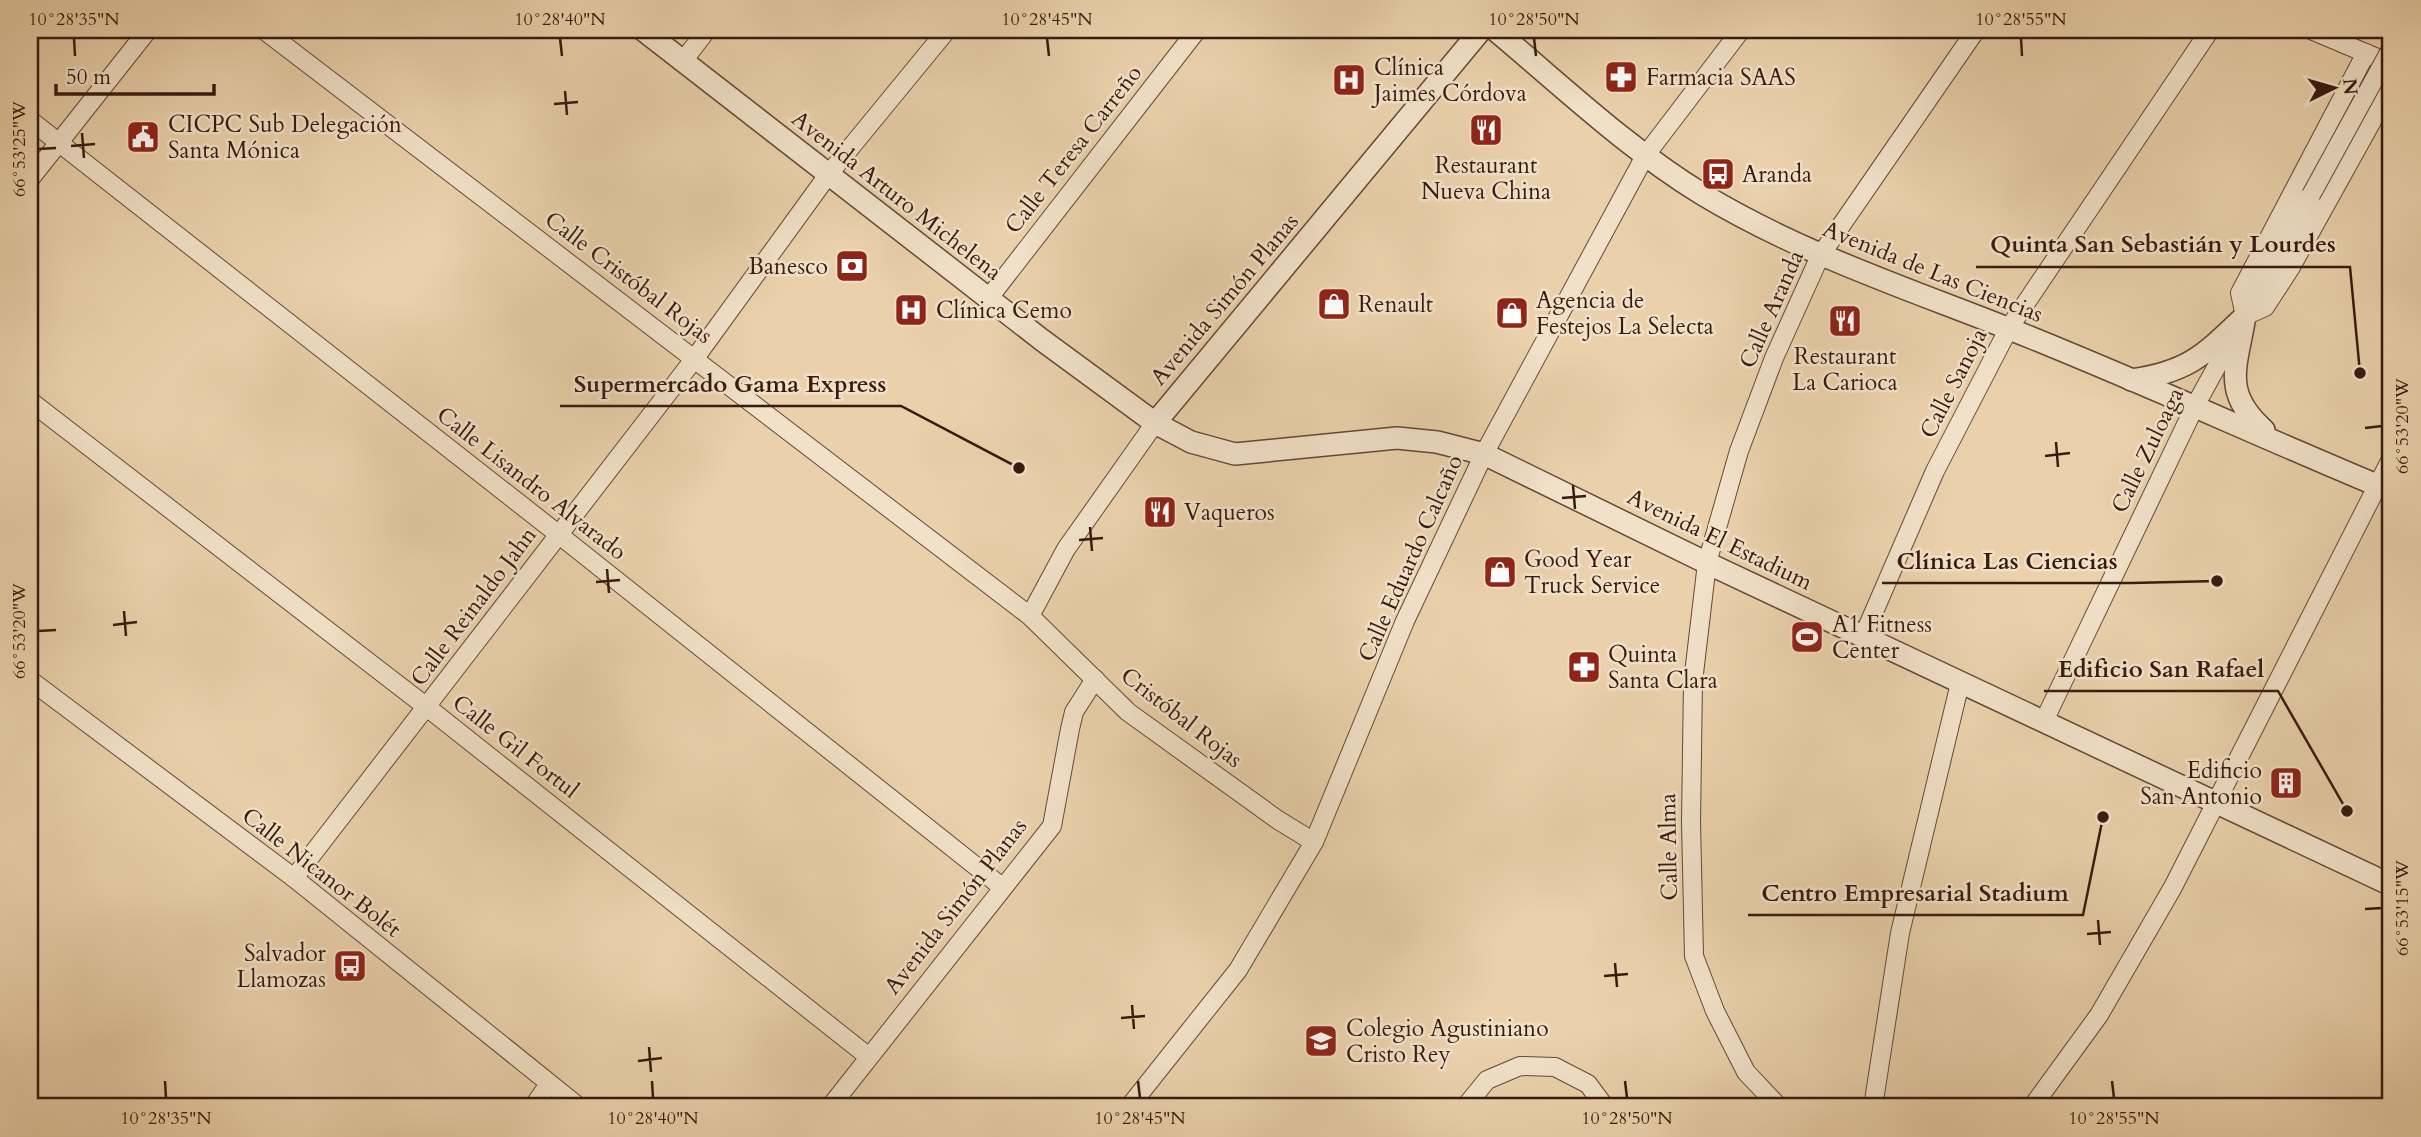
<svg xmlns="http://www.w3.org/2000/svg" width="2421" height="1137" font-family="Cardo,serif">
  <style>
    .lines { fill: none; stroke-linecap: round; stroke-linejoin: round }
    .minor-casing { stroke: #644835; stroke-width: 20 }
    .tertiary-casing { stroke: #644835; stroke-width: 24 }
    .minor { stroke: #f1e1c8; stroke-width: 18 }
    .tertiary { stroke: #f1e1c8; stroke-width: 21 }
    .minor-bridge-casing { stroke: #644835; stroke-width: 20; stroke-linecap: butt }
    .minor-bridge { stroke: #f1e1c8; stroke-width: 18 }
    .ticks { fill: none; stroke: #381a0e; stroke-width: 2.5 }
    .labels { text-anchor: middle; stroke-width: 5; stroke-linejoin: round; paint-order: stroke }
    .poi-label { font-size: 23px; fill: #381a0e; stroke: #f1e1c8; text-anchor: start }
    .street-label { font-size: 23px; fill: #381a0e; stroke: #f1e1c8 }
    .leader { fill: none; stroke: #381a0e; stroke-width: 2.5 }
    .callout-dot { fill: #381a0e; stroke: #f1e1c8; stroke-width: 2.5 }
    .callout-label { font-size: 24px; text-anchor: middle; font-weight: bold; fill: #381a0e; stroke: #f1e1c8; stroke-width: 5; stroke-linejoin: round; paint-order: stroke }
    .neatline { fill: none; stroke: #381a0e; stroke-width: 2.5 }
    .ticks-label { font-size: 18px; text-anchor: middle; fill: #381a0e }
  </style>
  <rect width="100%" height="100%" fill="#ead1ab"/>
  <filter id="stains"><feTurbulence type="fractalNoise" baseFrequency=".00286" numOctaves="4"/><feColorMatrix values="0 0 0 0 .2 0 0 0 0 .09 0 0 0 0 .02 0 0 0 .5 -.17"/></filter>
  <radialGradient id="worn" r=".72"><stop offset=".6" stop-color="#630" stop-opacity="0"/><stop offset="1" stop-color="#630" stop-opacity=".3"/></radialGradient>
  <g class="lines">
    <defs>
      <g id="minor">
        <polyline points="264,30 1030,616 1128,712 1278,820 1314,842"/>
        <polyline points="2311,30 2375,57"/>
        <polyline points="683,61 707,30"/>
        <polyline points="30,120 558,534 1002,887"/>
        <polyline points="30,179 148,30"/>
        <polyline points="988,299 1197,30"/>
        <polyline points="2245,316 2240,293 2366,53"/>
        <polyline points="2245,316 2265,307 2291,267 2391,87"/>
        <polyline points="30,401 428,708 869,1057"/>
        <polyline points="1030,616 1066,549 1155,423"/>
        <polyline points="1863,637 1935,471 2009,328 2210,30"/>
        <polyline points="30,680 294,878 579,1107"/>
        <polyline points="2044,721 2195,406 2311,195"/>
        <polyline points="294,878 695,358 828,175 947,30"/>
        <polyline points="533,1107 549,1084"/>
        <polyline points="830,1107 1052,826 1070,729 1074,712 1095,679"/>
        <polyline points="1129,1107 1238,970 1314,842 1405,621 1484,454 1645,156 1741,30"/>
        <polyline points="1465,1107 1487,1080 1520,1066 1555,1067 1588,1084 1605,1107"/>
        <polyline points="1779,1107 1746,1072 1715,1011 1694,956 1691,822 1693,682 1707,563 1739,451 1774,358 1820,256 1976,30"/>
        <polyline points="1873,1107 1900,933 1960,683"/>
        <polyline points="2032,1107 2099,1015 2173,887 2391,459"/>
      </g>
      <g id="tertiary">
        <polyline points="643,30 1042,340 1155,423 1191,442 1235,454 1397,438 1437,442 1484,454 1707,563 2391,885"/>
        <path d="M1495,30C1562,86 1627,148 1702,194C1798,252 1903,287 2007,328C2136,379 2263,438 2391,491"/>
        <path d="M2245,316C2237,366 2221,392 2264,430"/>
        <path d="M2131,380C2189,372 2205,354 2245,316"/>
        <polyline points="1155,423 1481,30"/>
      </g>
    </defs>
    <use href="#minor" class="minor-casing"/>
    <use href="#tertiary" class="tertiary-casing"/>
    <use href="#minor" class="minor"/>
    <use href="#tertiary" class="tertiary"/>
    <defs>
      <polyline id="minor-bridge" points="2311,195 2391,49"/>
    </defs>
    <use href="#minor-bridge" class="minor-bridge-casing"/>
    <use href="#minor-bridge" class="minor-bridge"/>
  </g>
  <path class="ticks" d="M74,38L75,56M560,38L562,56M1047,38L1049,56M1534,38L1536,56M2021,38L2022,56M565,91L567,115M554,104L578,102M82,133L84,158M71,146L95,144M38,149L56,148M2365,428L2382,426M2056,442L2058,467M2045,456L2070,453M1573,485L1575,509M1562,498L1586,496M1090,527L1092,551M1079,540L1103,538M607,569L609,593M596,582L620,580M124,611L126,636M113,625L137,622M38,631L56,630M2365,909L2382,908M2098,920L2100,945M2087,934L2111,932M1615,963L1617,987M1604,976L1628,974M1132,1005L1134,1029M1121,1018L1145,1016M649,1047L651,1072M638,1061L662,1058M165,1081L166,1098M652,1081L653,1098M1138,1081L1140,1098M1625,1081L1627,1098M2112,1081L2114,1098"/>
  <defs>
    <symbol id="pharmacy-square" viewBox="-11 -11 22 22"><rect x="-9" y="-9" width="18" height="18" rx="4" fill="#8f2418" stroke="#f1e1c8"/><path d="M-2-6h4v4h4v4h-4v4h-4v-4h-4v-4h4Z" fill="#fff"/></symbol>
    <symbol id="hospital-square" viewBox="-11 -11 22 22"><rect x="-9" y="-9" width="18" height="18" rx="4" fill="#8f2418" stroke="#f1e1c8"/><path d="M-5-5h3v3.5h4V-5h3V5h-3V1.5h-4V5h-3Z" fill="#fff"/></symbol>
    <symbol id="restaurant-square" viewBox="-11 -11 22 22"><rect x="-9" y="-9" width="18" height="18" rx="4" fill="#8f2418" stroke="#f1e1c8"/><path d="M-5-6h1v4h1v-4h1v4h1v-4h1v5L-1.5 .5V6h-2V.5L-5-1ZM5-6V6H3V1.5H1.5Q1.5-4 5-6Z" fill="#fff"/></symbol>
    <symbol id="civic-square" viewBox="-11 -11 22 22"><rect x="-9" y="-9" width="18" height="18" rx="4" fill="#8f2418" stroke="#f1e1c8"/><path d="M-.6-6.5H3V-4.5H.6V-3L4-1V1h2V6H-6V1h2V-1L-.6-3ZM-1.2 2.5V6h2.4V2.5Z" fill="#fff"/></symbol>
    <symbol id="bus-square" viewBox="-11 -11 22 22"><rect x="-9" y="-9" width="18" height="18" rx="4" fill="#8f2418" stroke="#f1e1c8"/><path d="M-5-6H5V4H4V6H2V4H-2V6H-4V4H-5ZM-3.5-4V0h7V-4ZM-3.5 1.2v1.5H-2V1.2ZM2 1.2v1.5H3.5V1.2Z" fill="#fff"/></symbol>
    <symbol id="bank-square" viewBox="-11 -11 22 22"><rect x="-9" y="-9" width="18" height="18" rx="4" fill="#8f2418" stroke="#f1e1c8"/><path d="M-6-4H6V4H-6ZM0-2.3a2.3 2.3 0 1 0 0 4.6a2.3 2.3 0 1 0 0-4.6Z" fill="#fff"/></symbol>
    <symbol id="shop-square" viewBox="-11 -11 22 22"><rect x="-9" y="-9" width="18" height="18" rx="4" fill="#8f2418" stroke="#f1e1c8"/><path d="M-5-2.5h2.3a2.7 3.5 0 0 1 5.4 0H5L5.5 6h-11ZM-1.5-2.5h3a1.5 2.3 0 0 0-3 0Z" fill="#fff"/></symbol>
    <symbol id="stadium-square" viewBox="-11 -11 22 22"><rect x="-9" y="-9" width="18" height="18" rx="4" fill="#8f2418" stroke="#f1e1c8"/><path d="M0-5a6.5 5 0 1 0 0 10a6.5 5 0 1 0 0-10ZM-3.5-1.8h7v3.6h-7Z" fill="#fff"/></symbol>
    <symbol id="building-square" viewBox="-11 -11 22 22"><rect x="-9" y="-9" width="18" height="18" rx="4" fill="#8f2418" stroke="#f1e1c8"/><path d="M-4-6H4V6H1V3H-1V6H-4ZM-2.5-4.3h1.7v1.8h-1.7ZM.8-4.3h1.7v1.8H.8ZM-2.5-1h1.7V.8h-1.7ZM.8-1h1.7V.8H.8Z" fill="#fff"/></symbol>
    <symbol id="school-square" viewBox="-11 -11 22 22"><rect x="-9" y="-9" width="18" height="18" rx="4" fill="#8f2418" stroke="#f1e1c8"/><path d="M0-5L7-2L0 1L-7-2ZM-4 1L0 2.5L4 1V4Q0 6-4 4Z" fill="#fff"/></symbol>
  </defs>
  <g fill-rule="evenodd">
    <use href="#pharmacy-square" x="1602" y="58" width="38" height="38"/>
    <use href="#hospital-square" x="1330" y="61" width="38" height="38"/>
    <use href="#restaurant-square" x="1467" y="111" width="38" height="38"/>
    <use href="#civic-square" x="124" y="118" width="38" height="38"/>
    <use href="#bus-square" x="1699" y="155" width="38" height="38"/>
    <use href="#bank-square" x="833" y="247" width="38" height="38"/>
    <use href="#shop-square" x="1315" y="285" width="38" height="38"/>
    <use href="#hospital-square" x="892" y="291" width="38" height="38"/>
    <use href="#shop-square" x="1493" y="294" width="38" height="38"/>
    <use href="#restaurant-square" x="1826" y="302" width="38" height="38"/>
    <use href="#restaurant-square" x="1141" y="493" width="38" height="38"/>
    <use href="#shop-square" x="1481" y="553" width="38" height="38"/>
    <use href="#stadium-square" x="1788" y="618" width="38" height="38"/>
    <use href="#pharmacy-square" x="1565" y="648" width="38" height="38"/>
    <use href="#building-square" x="2267" y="764" width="38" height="38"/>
    <use href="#bus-square" x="331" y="947" width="38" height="38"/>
    <use href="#school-square" x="1302" y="1022" width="38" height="38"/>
  </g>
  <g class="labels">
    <g class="poi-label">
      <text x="1374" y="75">Clínica<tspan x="1374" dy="26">Jaimes Córdova</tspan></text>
      <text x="1646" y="85">Farmacia SAAS</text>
      <text x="168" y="132">CICPC Sub Delegación<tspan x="168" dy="26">Santa Mónica</tspan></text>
      <text x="1486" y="173" text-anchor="middle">Restaurant<tspan x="1486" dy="26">Nueva China</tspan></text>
      <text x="1742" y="182">Aranda</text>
      <text x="828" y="274" text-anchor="end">Banesco</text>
      <text x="1536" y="308">Agencia de<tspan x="1536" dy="26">Festejos La Selecta</tspan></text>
      <text x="1358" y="312">Renault</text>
      <text x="936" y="318">Clínica Cemo</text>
      <text x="1845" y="364" text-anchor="middle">Restaurant<tspan x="1845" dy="26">La Carioca</tspan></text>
      <text x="1184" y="520">Vaqueros</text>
      <text x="1524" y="567">Good Year<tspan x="1524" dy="26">Truck Service</tspan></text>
      <text x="1832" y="632">A1 Fitness<tspan x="1832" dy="26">Center</tspan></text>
      <text x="1608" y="662">Quinta<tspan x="1608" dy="26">Santa Clara</tspan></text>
      <text x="2262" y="778" text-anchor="end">Edificio<tspan x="2262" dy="26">San Antonio</tspan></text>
      <text x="326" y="961" text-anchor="end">Salvador<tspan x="326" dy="26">Llamozas</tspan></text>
      <text x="1346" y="1036">Colegio Agustiniano<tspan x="1346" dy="26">Cristo Rey</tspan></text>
    </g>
    <g class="street-label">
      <text transform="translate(1073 149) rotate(-52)" y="8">Calle Teresa Carreño</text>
      <text transform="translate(897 195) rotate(38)" y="8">Avenida Arturo Michelena</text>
      <text transform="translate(1933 271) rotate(22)" y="8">Avenida de Las Ciencias</text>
      <text transform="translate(629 277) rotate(37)" y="8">Calle Cristóbal Rojas</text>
      <text transform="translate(1224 299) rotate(-50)" y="8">Avenida Simón Planas</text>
      <text transform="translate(1771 309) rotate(-66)" y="8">Calle Aranda</text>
      <text transform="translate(1953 383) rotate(-63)" y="8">Calle Sanoja</text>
      <text transform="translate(2147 450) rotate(-64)" y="8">Calle Zuloaga</text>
      <text transform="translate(532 483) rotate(38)" y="8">Calle Lisandro Alvarado</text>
      <text transform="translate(1720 539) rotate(26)" y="8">Avenida El Estadium</text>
      <text transform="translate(1410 558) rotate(-66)" y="8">Calle Eduardo Calcaño</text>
      <text transform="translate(473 606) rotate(-53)" y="8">Calle Reinaldo Jahn</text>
      <text transform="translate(1182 717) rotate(38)" y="8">Cristóbal Rojas</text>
      <text transform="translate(516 746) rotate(38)" y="8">Calle Gil Fortul</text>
      <text transform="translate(1668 847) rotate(-91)" y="8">Calle Alma</text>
      <text transform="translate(322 872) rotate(38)" y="8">Calle Nicanor Bolét</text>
      <text transform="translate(955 906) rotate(-52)" y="8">Avenida Simón Planas</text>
    </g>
  </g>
  <path class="leader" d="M2360 373L2350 267H1976M1019 468L901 406H560M2217 581L2131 583H1882M2347 811L2278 691H2044M2103 817L2083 915H1748"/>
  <g class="callout-dot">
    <circle cx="2360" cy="373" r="7"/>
    <circle cx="1019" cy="468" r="7"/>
    <circle cx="2217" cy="581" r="7"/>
    <circle cx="2347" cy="811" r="7"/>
    <circle cx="2103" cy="817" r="7"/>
  </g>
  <g class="callout-label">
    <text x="2163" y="252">Quinta San Sebastián y Lourdes</text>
    <text x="730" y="392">Supermercado Gama Express</text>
    <text x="2007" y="569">Clínica Las Ciencias</text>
    <text x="2161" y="677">Edificio San Rafael</text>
    <text x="1915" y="901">Centro Empresarial Stadium</text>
  </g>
  <rect width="2421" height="1137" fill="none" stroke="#ead1ab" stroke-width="77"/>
  <g transform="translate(2334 88) rotate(85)" stroke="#f1e1c8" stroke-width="5" paint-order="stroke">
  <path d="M0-5L12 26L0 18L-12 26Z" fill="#381a0e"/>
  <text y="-10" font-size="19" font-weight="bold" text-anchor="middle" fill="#381a0e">N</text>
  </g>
  <path d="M56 84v10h158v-10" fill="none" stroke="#381a0e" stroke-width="3.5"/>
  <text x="66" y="84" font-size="21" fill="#381a0e" stroke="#f1e1c8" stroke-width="5" paint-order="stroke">50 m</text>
  <rect x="38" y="38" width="2344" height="1060" class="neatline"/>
  <g class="ticks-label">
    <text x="74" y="25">10°28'35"N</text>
    <text x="560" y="25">10°28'40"N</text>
    <text x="1047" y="25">10°28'45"N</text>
    <text x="1534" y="25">10°28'50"N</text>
    <text x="2021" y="25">10°28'55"N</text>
    <text transform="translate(19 149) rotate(-90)" y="6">66°53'25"W</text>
    <text transform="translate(2402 426) rotate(-90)" y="6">66°53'20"W</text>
    <text transform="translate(19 631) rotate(-90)" y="6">66°53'20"W</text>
    <text transform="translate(2402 908) rotate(-90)" y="6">66°53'15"W</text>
    <text x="166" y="1124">10°28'35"N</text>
    <text x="653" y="1124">10°28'40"N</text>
    <text x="1140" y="1124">10°28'45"N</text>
    <text x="1627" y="1124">10°28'50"N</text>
    <text x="2114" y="1124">10°28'55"N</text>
  </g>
  <rect width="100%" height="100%" filter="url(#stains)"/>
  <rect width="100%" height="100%" fill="url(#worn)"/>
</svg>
